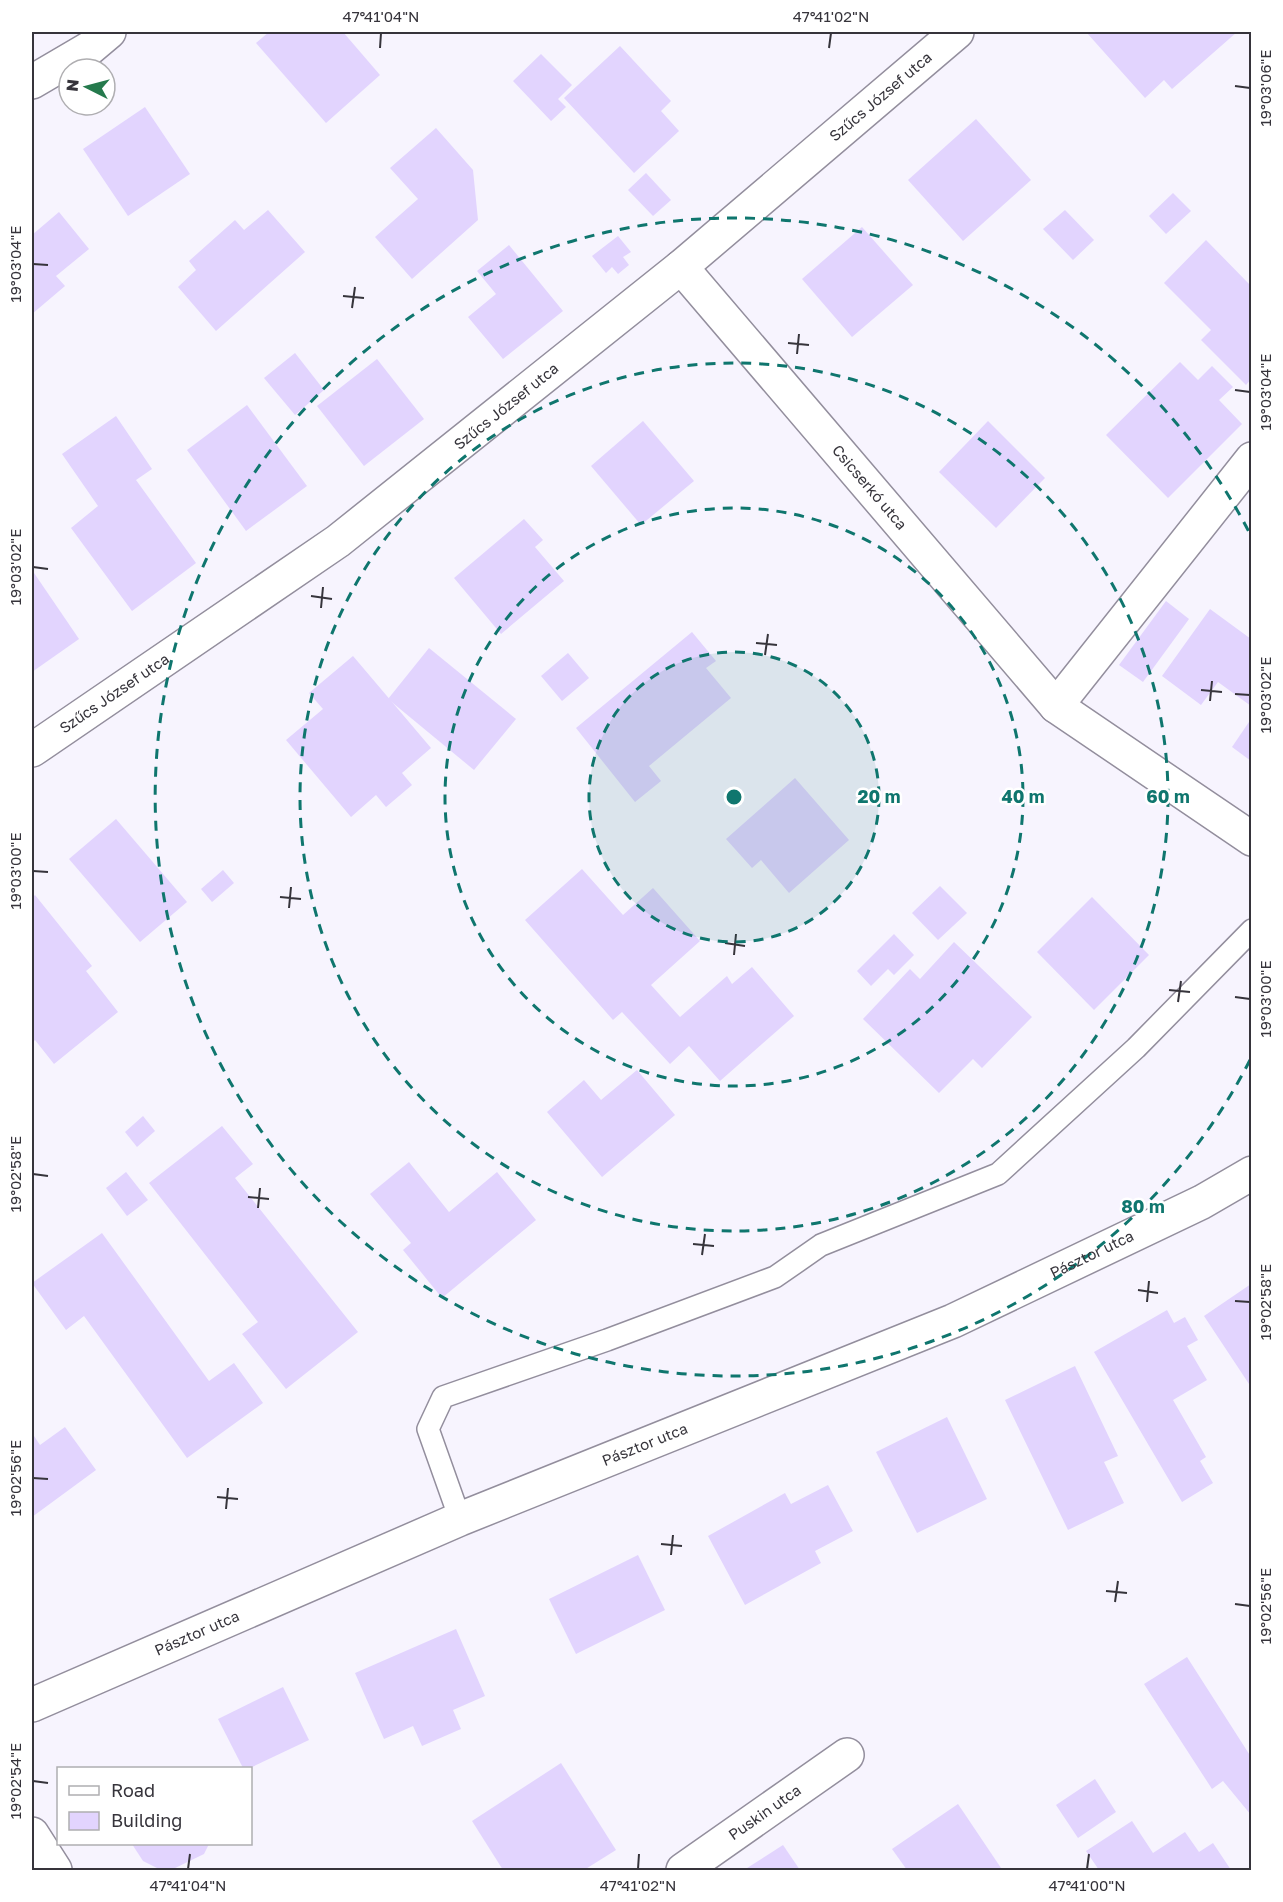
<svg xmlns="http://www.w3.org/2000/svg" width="1283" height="1902" font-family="'Golos Text',sans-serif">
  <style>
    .building { fill: #e2d4fe }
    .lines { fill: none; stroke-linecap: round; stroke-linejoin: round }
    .service-casing { stroke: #938e9d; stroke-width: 24 }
    .minor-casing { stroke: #938e9d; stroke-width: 36 }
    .service { stroke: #fff; stroke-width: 21 }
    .minor { stroke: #fff; stroke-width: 33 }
    .ticks { fill: none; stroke: #36343b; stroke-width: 2 }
    .ring { fill: none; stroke: #0f766e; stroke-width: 3; stroke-dasharray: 10 8 }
    .labels { text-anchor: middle; stroke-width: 5; stroke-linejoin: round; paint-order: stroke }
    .street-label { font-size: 15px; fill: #36343b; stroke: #fff }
    .centre { fill: #0f766e; stroke: #fff; stroke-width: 3 }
    .ring-label { font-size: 18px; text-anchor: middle; font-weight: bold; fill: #0f766e; stroke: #fff; stroke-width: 5; stroke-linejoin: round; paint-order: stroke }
    .neatline { fill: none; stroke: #36343b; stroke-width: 2 }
    .ticks-label { font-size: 15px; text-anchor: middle; fill: #36343b }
  </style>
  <rect width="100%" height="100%" fill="#f7f4fe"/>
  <g class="building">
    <polygon points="269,32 343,32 380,75 326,123 256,43"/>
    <polygon points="1089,32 1237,32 1172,89 1164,80 1145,98 1087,33"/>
    <polygon points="620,46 671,101 661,111 679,131 634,173 564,98"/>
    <polygon points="541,54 572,85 558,99 566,107 551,121 513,81"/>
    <polygon points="145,107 190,174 128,216 83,149"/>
    <polygon points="976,119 1031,180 963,241 908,180"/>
    <polygon points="436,128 473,170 478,220 412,279 375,237 418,199 390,168"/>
    <polygon points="646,173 671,200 653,216 628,190"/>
    <polygon points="1173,193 1191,211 1166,234 1149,216"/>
    <polygon points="268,210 305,252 216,331 178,287 196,270 189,261 235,220 244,230"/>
    <polygon points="1065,210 1094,240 1073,260 1043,229"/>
    <polygon points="59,212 89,249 56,276 65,286 32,314 32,235"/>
    <polygon points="862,227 913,285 852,337 802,279"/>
    <polygon points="618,236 631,252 623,257 629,265 618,274 612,267 606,273 592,256"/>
    <polygon points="1206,240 1251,286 1251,379 1246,385 1201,340 1211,330 1164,283"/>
    <polygon points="509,245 563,311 503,359 468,317 496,294 477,271"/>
    <polygon points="295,353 324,390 295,415 264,378"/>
    <polygon points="377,359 424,419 364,466 317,406"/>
    <polygon points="1180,362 1198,380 1212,366 1233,387 1219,400 1242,424 1168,498 1106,435"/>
    <polygon points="247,405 307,486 246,531 187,450"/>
    <polygon points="116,416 152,469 136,480 196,563 132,611 71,528 98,506 62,454"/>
    <polygon points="643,421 694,481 641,525 591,466"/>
    <polygon points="988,421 1045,478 996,528 939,472"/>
    <polygon points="524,519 543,540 535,547 564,581 501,634 454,578"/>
    <polygon points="32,570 79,639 32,672"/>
    <polygon points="1166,601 1189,619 1143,682 1119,665"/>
    <polygon points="1210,609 1251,639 1251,706 1218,682 1201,705 1162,676"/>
    <polygon points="692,632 716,661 706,668 731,698 649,766 661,781 635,802 576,728"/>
    <polygon points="429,648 516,719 474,770 388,699"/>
    <polygon points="568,653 589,678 562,701 541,676"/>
    <polygon points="353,656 431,748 402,773 412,785 386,807 376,795 351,817 286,740 323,709 309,693"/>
    <polygon points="1251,719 1251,761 1232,747"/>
    <polygon points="795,778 849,840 789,893 761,860 752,868 726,839"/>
    <polygon points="116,819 187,902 140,942 69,859"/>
    <polygon points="582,869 623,915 653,888 700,941 651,985 680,1017 727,976 732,984 752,967 794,1016 720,1081 689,1046 670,1064 622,1012 613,1020 525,920"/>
    <polygon points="223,870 234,883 212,902 201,889"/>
    <polygon points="940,886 967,913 938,940 912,913"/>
    <polygon points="35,895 92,966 86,971 118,1012 54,1064 35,1040 32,1043 32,898"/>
    <polygon points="1092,897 1149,955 1094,1010 1037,952"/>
    <polygon points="894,934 914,955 894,975 888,969 871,986 857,971"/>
    <polygon points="954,942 1032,1017 982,1068 973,1059 939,1093 863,1019 910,969 920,979"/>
    <polygon points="637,1070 675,1115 602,1177 547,1112 584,1080 601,1100"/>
    <polygon points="143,1116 155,1131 137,1147 125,1132"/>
    <polygon points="222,1126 253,1164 235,1178 358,1332 286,1389 242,1334 258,1322 149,1183"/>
    <polygon points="409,1162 449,1212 497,1172 536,1220 442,1298 403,1250 411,1243 370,1194"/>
    <polygon points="126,1172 148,1200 127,1216 106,1188"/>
    <polygon points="102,1233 209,1381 234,1363 263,1403 187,1458 84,1316 66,1330 32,1283"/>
    <polygon points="1251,1284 1251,1387 1204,1316"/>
    <polygon points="1167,1310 1174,1323 1185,1317 1198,1340 1187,1346 1207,1380 1173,1400 1206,1457 1200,1461 1213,1483 1182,1502 1094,1352"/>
    <polygon points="1075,1366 1118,1456 1104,1462 1124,1503 1068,1530 1005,1400"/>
    <polygon points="947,1417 987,1499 917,1533 876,1452"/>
    <polygon points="65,1427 96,1470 32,1517 32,1433 40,1445"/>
    <polygon points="828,1485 853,1531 815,1551 821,1563 745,1605 708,1536 785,1493 791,1504"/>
    <polygon points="638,1555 665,1610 576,1654 549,1599"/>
    <polygon points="456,1629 485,1696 453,1710 461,1729 422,1746 413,1726 384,1739 355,1673"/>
    <polygon points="1187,1657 1251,1757 1251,1815 1223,1781 1212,1789 1144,1684"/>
    <polygon points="283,1687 309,1740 250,1768 243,1768 218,1719"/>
    <polygon points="561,1763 616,1850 584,1870 503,1870 472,1821"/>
    <polygon points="1095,1779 1116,1812 1078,1838 1056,1805"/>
    <polygon points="958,1804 1001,1868 997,1870 907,1870 892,1849"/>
    <polygon points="1132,1821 1153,1853 1185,1832 1199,1852 1213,1843 1231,1870 1099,1870 1086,1851"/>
    <polygon points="132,1844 209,1844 204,1854 171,1870 161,1870 143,1861"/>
    <polygon points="783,1845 800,1870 744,1870"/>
  </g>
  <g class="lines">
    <defs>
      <polyline id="service" points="460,1519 428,1429 443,1397 607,1340 775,1277 821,1245 998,1174 1136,1048 1252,930"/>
      <g id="minor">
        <polyline points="32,82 90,48 109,32"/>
        <path id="s1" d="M681,267L1056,706L1252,839"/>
        <polyline points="1056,706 1252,459"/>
        <path id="s2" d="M32,750L338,541L681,267L957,32"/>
        <path id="s3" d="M32,1705L460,1519L953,1321L1202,1202L1252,1173"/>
        <polyline points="32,1834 55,1870"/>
        <path id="s4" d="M683,1870L847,1755"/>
      </g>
    </defs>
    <use href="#service" class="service-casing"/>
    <use href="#minor" class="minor-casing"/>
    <use href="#service" class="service"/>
    <use href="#minor" class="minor"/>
  </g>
  <path class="ticks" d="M380,48L381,33M829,48L831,33M1235,86L1250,88M33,264L48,265M343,296L364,298M352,308L355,287M788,343L809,345M797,354L799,334M1235,390L1250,392M33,567L48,569M311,596L332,599M321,608L323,587M756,643L777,645M765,655L768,634M1201,690L1222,692M1235,694L1250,695M1210,701L1212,681M33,871L48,872M280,897L301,899M289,908L291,887M725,943L745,946M734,955L736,934M1169,990L1190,992M1235,997L1250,999M1178,1002L1181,981M33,1174L48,1176M248,1197L269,1199M258,1208L260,1188M693,1244L714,1246M702,1255L705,1234M1138,1290L1158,1293M1235,1301L1250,1302M1147,1302L1149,1281M33,1478L48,1479M217,1497L238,1499M226,1509L228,1488M661,1544L682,1546M671,1555L673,1535M1106,1591L1127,1593M1115,1602L1118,1581M1235,1604L1250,1606M33,1781L48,1783M188,1869L190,1854M638,1869L639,1854M1087,1869L1089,1854"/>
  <circle cx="734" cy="797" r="145" fill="#0f766e" fill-opacity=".12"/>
  <g class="ring">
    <circle cx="734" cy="797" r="145"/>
    <circle cx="734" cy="797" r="289"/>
    <circle cx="734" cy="797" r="434"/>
    <path d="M1250 1060A579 579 0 1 1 1250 534"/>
  </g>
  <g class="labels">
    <g class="street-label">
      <text dy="5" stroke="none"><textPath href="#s2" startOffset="1072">Szűcs József utca</textPath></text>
      <text dy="5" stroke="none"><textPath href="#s2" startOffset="586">Szűcs József utca</textPath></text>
      <text dy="5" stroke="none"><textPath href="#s1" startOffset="290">Csicserkó utca</textPath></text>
      <text dy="5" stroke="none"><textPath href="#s2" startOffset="100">Szűcs József utca</textPath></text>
      <text dy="5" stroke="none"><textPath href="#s3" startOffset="1152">Pásztor utca</textPath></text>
      <text dy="5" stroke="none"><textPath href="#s3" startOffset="666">Pásztor utca</textPath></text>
      <text dy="5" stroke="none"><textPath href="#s3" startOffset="180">Pásztor utca</textPath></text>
      <text dy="5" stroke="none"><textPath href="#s4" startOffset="100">Puskin utca</textPath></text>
    </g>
  </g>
  <circle cx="734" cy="797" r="9" class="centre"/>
  <g class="ring-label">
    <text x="879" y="803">20 m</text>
    <text x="1023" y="803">40 m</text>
    <text x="1168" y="803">60 m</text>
    <text x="1143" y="1213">80 m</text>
  </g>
  <rect width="1283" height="1902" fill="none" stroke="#ffffff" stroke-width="66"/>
  <rect x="57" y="1767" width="195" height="78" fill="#ffffff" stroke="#afaeb1" stroke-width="1.5"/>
  <rect x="69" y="1786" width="30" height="9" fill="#ffffff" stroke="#afaeb1" stroke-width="1.5"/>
  <text x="111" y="1797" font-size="18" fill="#36343b">Road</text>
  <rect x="69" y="1812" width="30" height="18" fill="#e2d4fe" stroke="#afaeb1" stroke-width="1.5"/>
  <text x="111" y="1827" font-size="18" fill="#36343b">Building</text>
  <g transform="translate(87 87) rotate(276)"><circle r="28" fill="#ffffff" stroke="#afaeb1" stroke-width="1.5"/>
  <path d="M0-4.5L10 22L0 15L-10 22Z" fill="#257a4d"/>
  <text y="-9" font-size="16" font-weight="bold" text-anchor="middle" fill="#36343b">N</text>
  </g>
  <rect x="33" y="33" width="1217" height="1836" class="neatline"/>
  <g class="ticks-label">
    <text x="381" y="22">47°41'04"N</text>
    <text x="831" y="22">47°41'02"N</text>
    <text transform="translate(1266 88) rotate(-90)" y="5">19°03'06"E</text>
    <text transform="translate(16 264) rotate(-90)" y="5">19°03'04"E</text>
    <text transform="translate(1266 392) rotate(-90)" y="5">19°03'04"E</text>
    <text transform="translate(16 567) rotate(-90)" y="5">19°03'02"E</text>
    <text transform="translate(1266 695) rotate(-90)" y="5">19°03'02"E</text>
    <text transform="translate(16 871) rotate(-90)" y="5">19°03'00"E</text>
    <text transform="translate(1266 999) rotate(-90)" y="5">19°03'00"E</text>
    <text transform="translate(16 1174) rotate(-90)" y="5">19°02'58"E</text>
    <text transform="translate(1266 1302) rotate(-90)" y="5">19°02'58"E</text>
    <text transform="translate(16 1478) rotate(-90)" y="5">19°02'56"E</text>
    <text transform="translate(1266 1606) rotate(-90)" y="5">19°02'56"E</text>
    <text transform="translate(16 1781) rotate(-90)" y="5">19°02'54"E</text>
    <text x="188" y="1891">47°41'04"N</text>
    <text x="638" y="1891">47°41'02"N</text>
    <text x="1087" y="1891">47°41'00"N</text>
  </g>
</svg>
